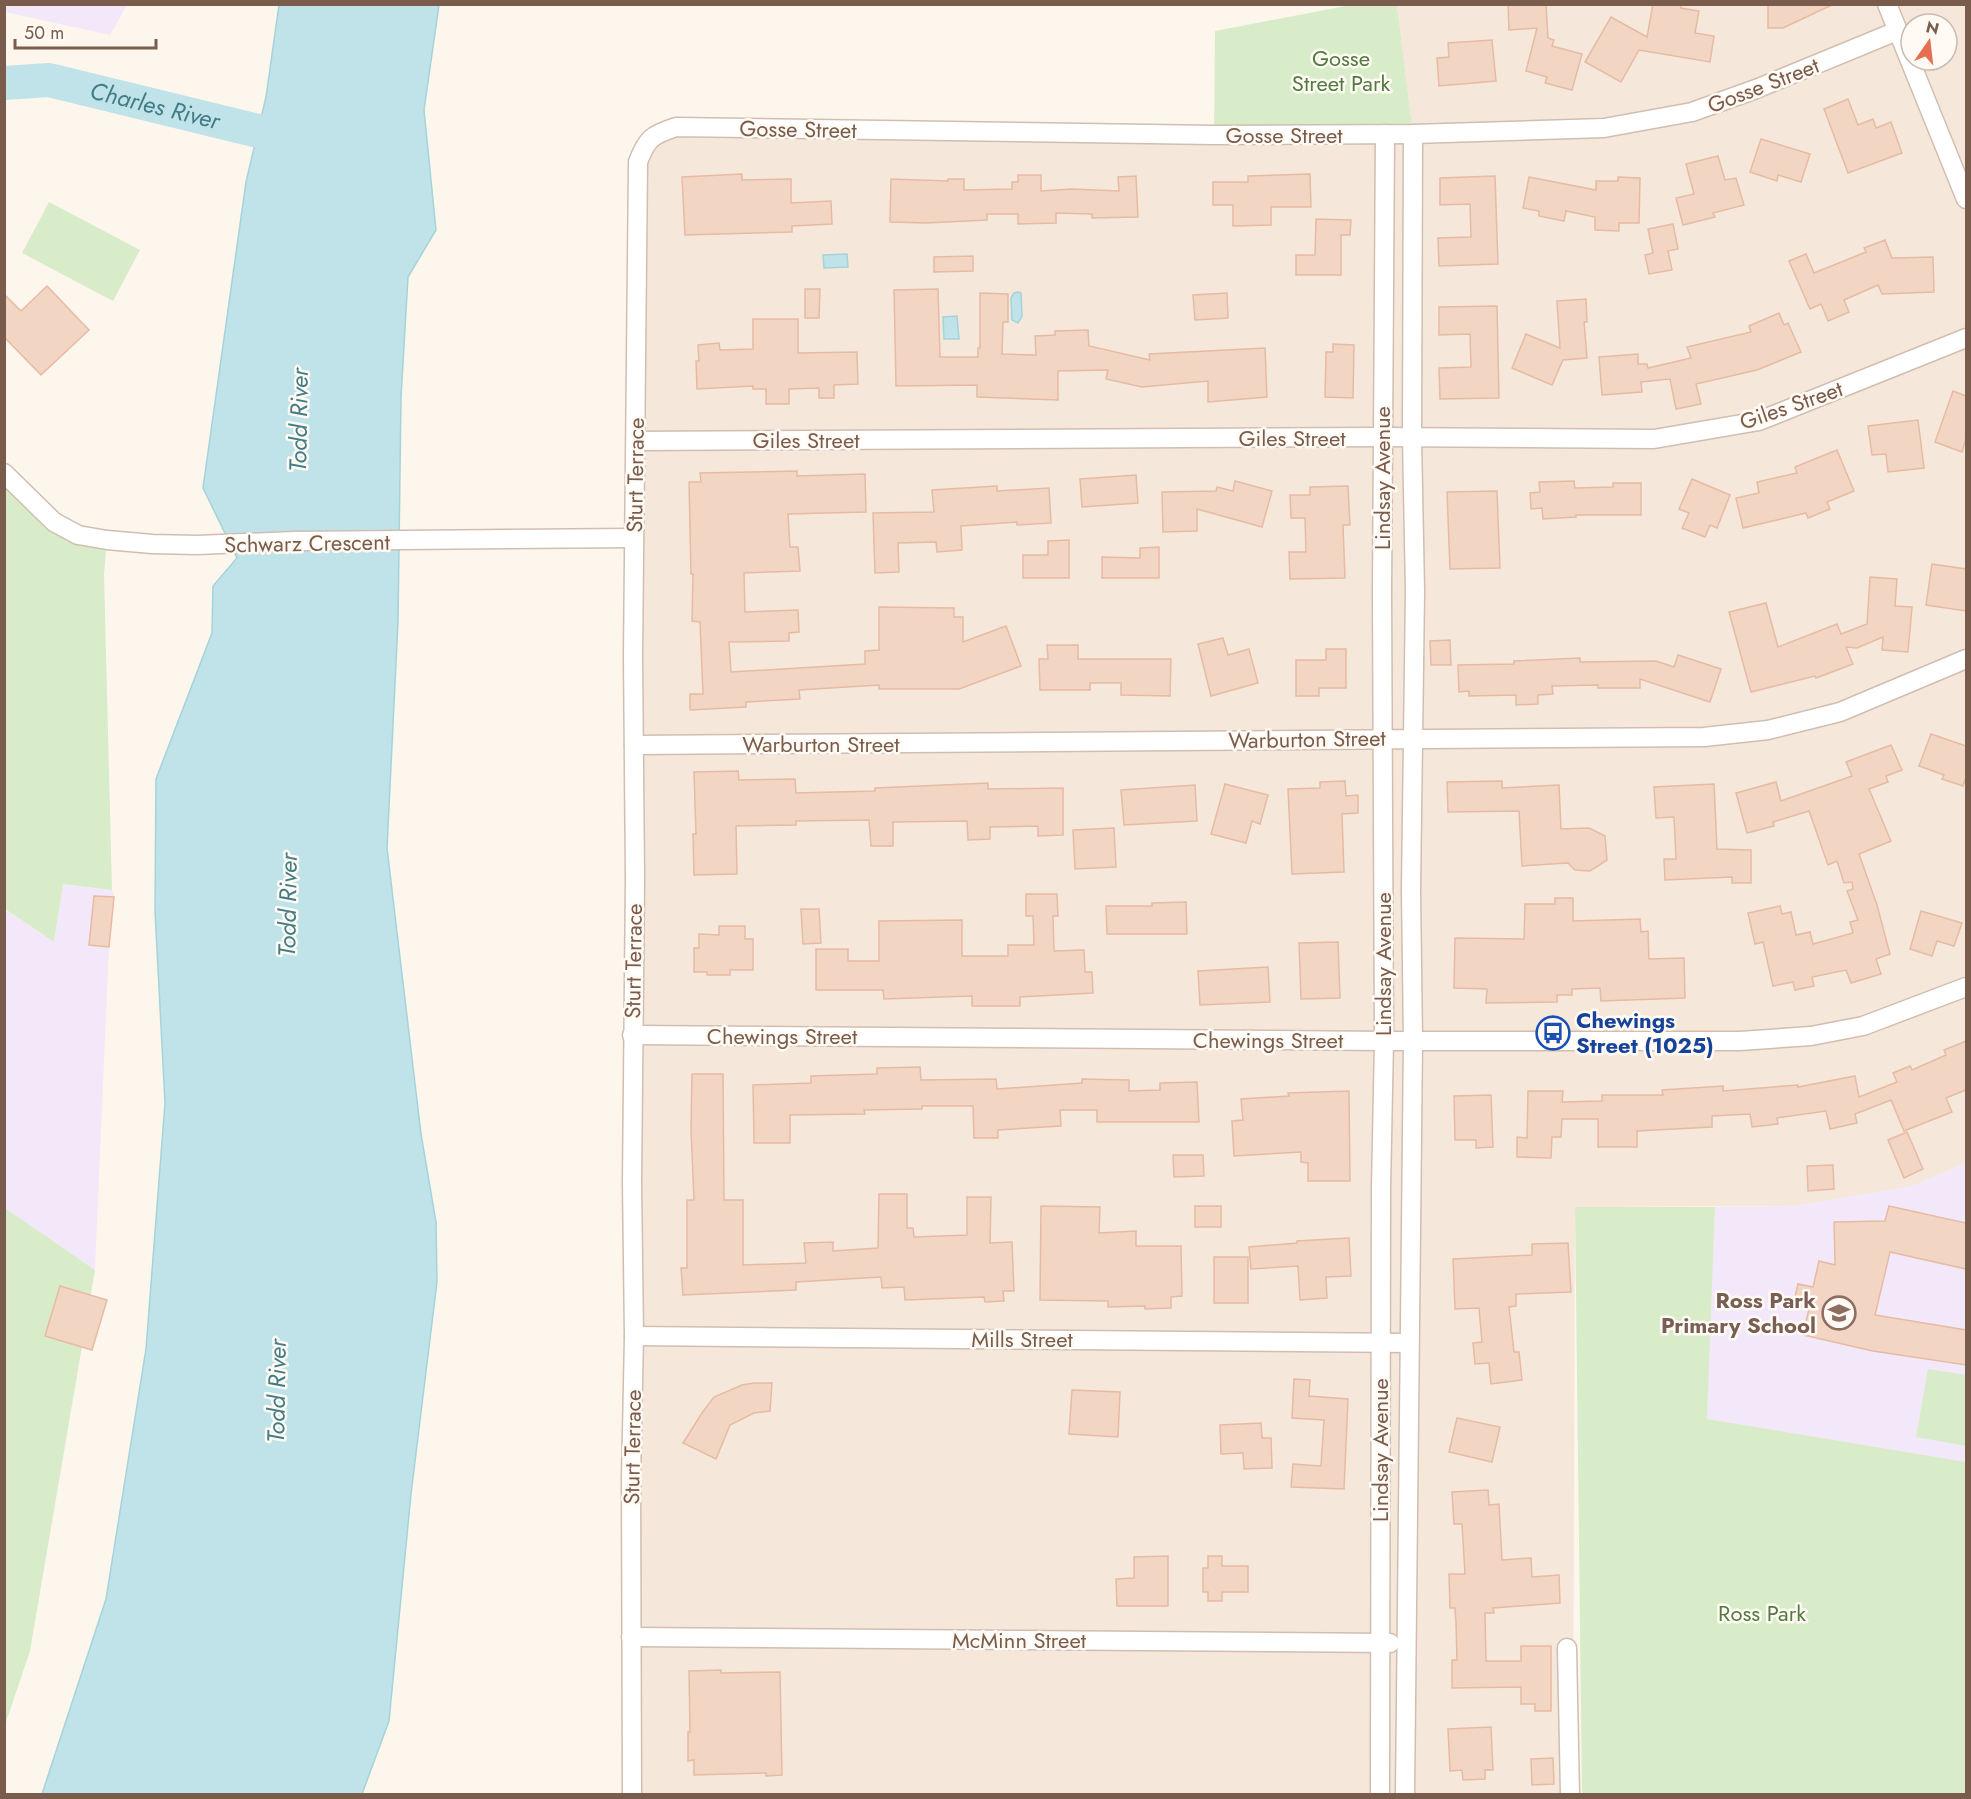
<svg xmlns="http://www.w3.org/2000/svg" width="1971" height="1799" font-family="Jost,sans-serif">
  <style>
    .residential { fill: #f5e8da; fill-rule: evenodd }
    .education { fill: #f3e8fa }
    .green { fill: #d8ecc9 }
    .water { fill: #bfe3e8; stroke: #a5d3da; stroke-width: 1.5 }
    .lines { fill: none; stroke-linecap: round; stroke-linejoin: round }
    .river { stroke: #bfe3e8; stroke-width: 34 }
    .building { fill: #f3d5c3; stroke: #e6bba3; stroke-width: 1.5 }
    .minor-casing { stroke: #d1beb0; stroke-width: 21 }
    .minor { stroke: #fff; stroke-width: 18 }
    .labels { text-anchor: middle; stroke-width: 5; stroke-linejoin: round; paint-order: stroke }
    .park-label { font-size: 22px; fill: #537a41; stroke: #fffaf3 }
    .street-label { font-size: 22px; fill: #7a5c4d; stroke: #fffaf3 }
    .transit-label { font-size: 22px; font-weight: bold; fill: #164399; stroke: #fffaf3; text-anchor: start }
    .education-label { font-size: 22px; font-weight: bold; fill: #785e54; stroke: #fffaf3; text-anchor: end }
    .water-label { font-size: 24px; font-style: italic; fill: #437c86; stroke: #fffaf3 }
  </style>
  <rect width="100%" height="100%" fill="#fdf6ec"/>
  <path class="residential" d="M1397,5H1966V1163L1913,1186L1795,1206L1575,1207L1573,1794H632L638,162L655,134H1413ZM1911,24H1947V60H1911Z"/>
  <g class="education">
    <polygon points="5,4 127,4 127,5 110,35 5,12"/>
    <polygon points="63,884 112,890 114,897 109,947 95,1270 5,1208 4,909 54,942"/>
    <polygon points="1966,1163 1966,1462 1706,1419 1715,1207 1795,1206 1912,1186"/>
  </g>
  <g class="green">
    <polygon points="1351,5 1397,5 1413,134 1214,135 1215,31"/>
    <polygon points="49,202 140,250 113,301 22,253"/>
    <polygon points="4,473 32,503 107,540 104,574 112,890 63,884 54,942 5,909"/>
    <polygon points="1575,1207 1715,1207 1707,1419 1966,1462 1966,1794 1582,1794"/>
    <polygon points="5,1208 95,1270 30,1651 5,1725"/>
    <polygon points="1928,1369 1966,1375 1966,1446 1916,1437"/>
  </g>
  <g class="water">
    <polygon points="279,5 439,5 424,110 436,230 408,277 401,397 398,622 387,848 421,1134 436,1222 437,1282 411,1494 389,1721 362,1794 42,1794 106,1599 146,1349 165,1103 155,911 156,779 212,633 213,586 237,558 203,488 246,182 266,97"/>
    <polygon points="847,254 848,267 824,268 823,255"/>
    <polygon points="1018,292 1021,293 1022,316 1018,323 1012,320 1011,298 1014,293"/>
    <polygon points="957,316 959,339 944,339 943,317"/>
  </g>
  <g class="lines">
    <path class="river" id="s1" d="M4,83L49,80L303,142"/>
  </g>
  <g class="building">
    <polygon points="1508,4 1546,4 1548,38 1554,40 1552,46 1582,54 1572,90 1545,83 1547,77 1526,71 1537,28 1509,30"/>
    <polygon points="1653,4 1681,4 1681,8 1699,11 1695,33 1714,36 1710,62 1639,50 1621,82 1585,62 1611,17 1647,37"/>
    <polygon points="1768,4 1834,4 1783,28 1768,28"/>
    <polygon points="1492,40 1496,81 1439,86 1437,58 1449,57 1448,43"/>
    <polygon points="1848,99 1858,125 1873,119 1876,128 1891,122 1902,153 1848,173 1824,109"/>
    <polygon points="1761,139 1810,154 1801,182 1778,175 1777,181 1750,172"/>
    <polygon points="1718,156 1725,180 1736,178 1744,205 1713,213 1715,217 1683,225 1676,198 1694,194 1686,164"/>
    <polygon points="742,174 742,180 791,179 791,203 831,201 832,224 792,226 792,232 685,235 682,177"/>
    <polygon points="1310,174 1311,207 1271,207 1271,225 1233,226 1233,205 1213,205 1213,182 1248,182 1248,176"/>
    <polygon points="1018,175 1041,175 1041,191 1072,189 1119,191 1118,177 1136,176 1138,217 1092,218 1092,214 1056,213 1056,223 1018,224 1018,214 987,214 987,220 926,223 890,222 891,179 948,181 948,179 964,179 964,190 1012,189 1012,182 1018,182"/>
    <polygon points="1495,176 1498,264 1439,266 1438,238 1471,237 1470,204 1440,205 1440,178"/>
    <polygon points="1529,177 1596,190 1596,181 1618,181 1618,177 1640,178 1639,223 1619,223 1619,231 1595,230 1595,217 1566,211 1564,221 1539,216 1539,211 1523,208"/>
    <polygon points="1316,219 1351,220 1350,235 1341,235 1341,275 1296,275 1296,255 1315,255"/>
    <polygon points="1673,224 1678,249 1668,251 1672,270 1649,274 1645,255 1653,253 1648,229"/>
    <polygon points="1885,240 1892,258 1933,257 1934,292 1882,294 1878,285 1844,300 1849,312 1828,321 1821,304 1810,309 1789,261 1806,254 1814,273 1866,252 1864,248"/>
    <polygon points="973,256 973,271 934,272 934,257"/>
    <polygon points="47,286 89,330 41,375 4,337 4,294 21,311"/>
    <polygon points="805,289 820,289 819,318 805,318"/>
    <polygon points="938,289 940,357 978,357 978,348 980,348 980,293 1008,294 1008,322 1003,322 1002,354 1036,355 1035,336 1055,335 1055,331 1088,330 1089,346 1150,360 1149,354 1265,348 1267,397 1208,402 1208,381 1142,387 1106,379 1108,370 1058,371 1058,400 977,397 977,385 896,386 894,290"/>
    <polygon points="1227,293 1228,318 1195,320 1193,295"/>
    <polygon points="1586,299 1587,322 1584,322 1587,358 1563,360 1552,385 1512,368 1526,334 1560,348 1557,301"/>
    <polygon points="1497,306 1499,398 1440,399 1439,368 1471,367 1470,334 1439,335 1439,307"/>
    <polygon points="1779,313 1784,325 1788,323 1801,352 1757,370 1696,384 1701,404 1676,409 1670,379 1641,382 1642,392 1602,395 1599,357 1638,354 1638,364 1647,364 1648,368 1691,358 1687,347 1751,332 1749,326"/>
    <polygon points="753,319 798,319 798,353 857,352 858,384 834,385 834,398 819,398 819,388 789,389 789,404 766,404 766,389 753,389 753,386 697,389 696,361 699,361 698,345 719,343 720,350 753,349"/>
    <polygon points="1333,344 1354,345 1353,398 1325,397 1326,352 1333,352"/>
    <polygon points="1953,391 1966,396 1966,438 1962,452 1935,442"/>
    <polygon points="1918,420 1924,468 1888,472 1886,454 1872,455 1868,426"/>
    <polygon points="1837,450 1854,491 1827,502 1830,509 1808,518 1806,513 1743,528 1736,498 1759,493 1757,482 1797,473 1795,467"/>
    <polygon points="797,471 797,476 865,474 866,512 788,514 790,547 798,547 800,571 744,573 745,612 798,610 799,632 789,633 789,641 729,642 731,672 865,664 865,651 879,650 879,607 954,608 954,617 963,617 963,642 1006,626 1021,666 959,689 879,689 879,685 799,690 800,699 746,702 746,707 690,710 690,694 703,694 700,622 692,621 693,574 691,574 689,482 701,482 700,473"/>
    <polygon points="1136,475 1138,503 1082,507 1080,479"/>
    <polygon points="1692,479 1730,495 1717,528 1710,525 1705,537 1682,528 1689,513 1679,509"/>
    <polygon points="1235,481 1272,491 1262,527 1197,509 1197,531 1163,532 1162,492 1216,491 1217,487 1233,491"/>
    <polygon points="1574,481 1575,488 1613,487 1613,483 1641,483 1641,515 1576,515 1576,517 1543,519 1542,508 1531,509 1530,493 1540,492 1539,482"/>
    <polygon points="997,486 997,491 1049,488 1051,523 1017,525 1017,522 961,526 962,550 937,552 936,542 898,543 899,572 875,573 873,513 934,512 932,490"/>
    <polygon points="1348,486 1350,525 1343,525 1345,578 1290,579 1289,552 1306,552 1305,518 1291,518 1290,495 1310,495 1310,487"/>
    <polygon points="1497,491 1500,568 1450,569 1447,492"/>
    <polygon points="1069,540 1069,578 1023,578 1023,555 1048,555 1048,541"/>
    <polygon points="1159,547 1159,578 1102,578 1102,557 1140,558 1140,548"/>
    <polygon points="1932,564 1966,569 1966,611 1926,605"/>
    <polygon points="1870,577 1897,579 1895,606 1912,607 1908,652 1882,650 1883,637 1857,648 1846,647 1853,664 1816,678 1815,676 1751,692 1729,612 1766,603 1778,647 1837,624 1841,634 1867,624"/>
    <polygon points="1223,638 1228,655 1249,649 1258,683 1211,696 1198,644"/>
    <polygon points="1450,640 1451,665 1431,665 1430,641"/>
    <polygon points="1047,645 1078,645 1078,659 1171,659 1170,696 1121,695 1121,683 1090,683 1090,690 1040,690 1039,659 1048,659"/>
    <polygon points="1326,649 1346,649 1346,688 1319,688 1319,696 1296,696 1296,660 1326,660"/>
    <polygon points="1678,655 1721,669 1710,702 1640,679 1640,688 1598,688 1598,685 1552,686 1553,694 1538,695 1538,704 1516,705 1516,695 1469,696 1469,691 1459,692 1458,665 1514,664 1514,661 1580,658 1580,662 1656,661 1674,667"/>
    <polygon points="1931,734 1966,746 1966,777 1963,786 1942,779 1944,775 1919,766"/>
    <polygon points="1891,745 1902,770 1886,776 1888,782 1869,789 1891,841 1859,854 1877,905 1890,954 1876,959 1881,974 1851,983 1846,970 1812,977 1814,986 1795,990 1793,982 1773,986 1763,942 1755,944 1748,913 1780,906 1782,914 1791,912 1796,935 1810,932 1813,944 1853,933 1850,922 1858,920 1847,891 1853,889 1852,882 1844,883 1837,861 1828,865 1809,811 1773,822 1774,826 1747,833 1736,793 1776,782 1781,801 1852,776 1846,762"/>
    <polygon points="738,771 739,780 795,779 796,793 875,791 875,788 988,783 988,789 1063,788 1063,835 1038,836 1038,826 990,827 990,839 968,840 967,821 893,822 893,846 871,846 869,820 796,821 796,825 736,826 737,874 694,875 693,834 696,834 694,772"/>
    <polygon points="1345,781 1346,796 1358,795 1358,813 1342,814 1344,872 1292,874 1288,789 1320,788 1320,782"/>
    <polygon points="1502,781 1502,788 1559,785 1561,829 1589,828 1605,836 1607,860 1590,871 1575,870 1568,863 1522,866 1519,811 1448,812 1447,782"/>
    <polygon points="1225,784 1268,795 1260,824 1252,821 1246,843 1211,834"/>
    <polygon points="1714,784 1717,849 1751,850 1751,883 1732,883 1732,877 1665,880 1664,859 1676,859 1674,817 1656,818 1654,787"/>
    <polygon points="1195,785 1197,821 1124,825 1121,790"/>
    <polygon points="1114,828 1116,867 1075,869 1073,830"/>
    <polygon points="1026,894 1057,894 1058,916 1053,916 1054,951 1084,950 1085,972 1092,972 1093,993 1020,997 1020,1006 972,1006 972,996 884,999 883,990 816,990 816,949 848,949 848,961 879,961 879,921 962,920 962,956 1008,956 1008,945 1034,945 1033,916 1026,916"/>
    <polygon points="94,896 114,897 109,947 89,945"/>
    <polygon points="1555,898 1573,898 1573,921 1640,919 1641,932 1648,931 1649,959 1684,958 1685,998 1601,1001 1600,988 1572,989 1572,995 1557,995 1557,1002 1486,1003 1487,989 1454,988 1455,938 1524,939 1525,904 1555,904"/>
    <polygon points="1186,902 1187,934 1107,934 1106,906 1152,906 1152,903"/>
    <polygon points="801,909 819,909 821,943 803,944"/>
    <polygon points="1921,911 1962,923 1954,946 1937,941 1932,956 1910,949"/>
    <polygon points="719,926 745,926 745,939 753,939 753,970 730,970 730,975 707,975 707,972 694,972 694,948 699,948 699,934 719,935"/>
    <polygon points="1338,942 1340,998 1301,999 1299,943"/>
    <polygon points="1268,967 1270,1002 1200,1005 1198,971"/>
    <polygon points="1966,1041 1966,1090 1946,1098 1952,1112 1904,1131 1891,1100 1855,1114 1857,1123 1830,1129 1826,1111 1777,1118 1778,1124 1752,1127 1750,1114 1712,1116 1712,1127 1637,1131 1637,1147 1598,1147 1598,1119 1562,1119 1561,1137 1552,1137 1551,1158 1517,1157 1517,1137 1527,1138 1528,1091 1563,1091 1562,1102 1602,1101 1602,1095 1663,1095 1662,1090 1723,1086 1723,1091 1798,1085 1798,1087 1855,1076 1859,1097 1897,1082 1893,1073 1910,1066 1912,1070 1946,1055 1944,1050"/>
    <polygon points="920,1067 921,1080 996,1079 997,1089 1082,1083 1082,1079 1129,1080 1129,1091 1160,1090 1160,1083 1197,1082 1199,1122 1097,1122 1097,1110 1060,1110 1061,1126 998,1130 998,1138 974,1138 973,1106 922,1106 922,1109 864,1110 865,1114 790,1115 790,1143 754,1143 753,1085 811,1083 811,1076 877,1074 877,1068"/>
    <polygon points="692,1074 723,1074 724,1200 743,1200 743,1265 806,1263 804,1243 833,1242 833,1251 878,1248 879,1194 907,1194 907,1228 913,1228 914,1237 967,1235 967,1197 991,1197 990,1243 1012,1242 1014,1291 1003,1291 1004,1301 985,1302 984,1297 905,1300 904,1287 882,1288 881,1277 796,1282 796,1290 683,1295 681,1268 687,1268 687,1200 694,1200 691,1129"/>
    <polygon points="1349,1091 1350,1181 1308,1181 1308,1163 1301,1162 1301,1152 1234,1156 1232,1121 1243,1120 1241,1099 1289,1096 1288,1093"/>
    <polygon points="1491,1095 1493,1147 1476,1148 1476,1140 1455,1140 1454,1096"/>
    <polygon points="1907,1132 1923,1169 1904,1178 1888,1140"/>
    <polygon points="1173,1155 1203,1155 1204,1176 1174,1177"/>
    <polygon points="1833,1165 1834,1189 1808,1191 1807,1166"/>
    <polygon points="1041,1206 1100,1207 1099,1233 1136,1231 1136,1246 1181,1246 1182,1296 1171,1297 1171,1308 1145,1309 1145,1306 1108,1307 1108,1301 1040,1300"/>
    <rect x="1195" y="1206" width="26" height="21"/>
    <polygon points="1889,1206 1966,1223 1966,1269 1890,1252 1875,1315 1966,1330 1966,1365 1873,1351 1803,1335 1809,1309 1793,1305 1798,1284 1813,1287 1819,1261 1835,1265 1834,1222 1885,1221"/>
    <polygon points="1349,1238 1351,1276 1326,1277 1327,1298 1300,1300 1298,1266 1251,1269 1249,1247 1297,1243 1297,1241"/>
    <polygon points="1568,1243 1571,1292 1516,1294 1516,1306 1509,1307 1514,1352 1519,1352 1522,1380 1491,1384 1489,1363 1475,1364 1473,1343 1482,1342 1479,1308 1455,1309 1453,1259 1532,1255 1532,1244"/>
    <rect x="1214" y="1257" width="34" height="46"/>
    <polygon points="60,1286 107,1300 92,1350 45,1336"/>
    <polygon points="1294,1379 1310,1380 1309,1396 1348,1399 1344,1489 1291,1487 1293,1464 1321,1466 1324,1420 1292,1418"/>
    <polygon points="754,1383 772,1383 770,1411 754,1413 730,1425 716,1459 683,1443 702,1413 714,1397 742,1385"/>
    <polygon points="1072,1390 1120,1392 1118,1437 1069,1434"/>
    <polygon points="1457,1418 1500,1427 1492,1462 1449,1452"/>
    <polygon points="1261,1423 1262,1438 1271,1438 1272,1468 1244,1469 1243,1453 1221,1454 1220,1425"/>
    <polygon points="1488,1490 1489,1505 1499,1504 1502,1560 1531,1558 1532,1577 1559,1575 1560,1603 1493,1608 1494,1613 1485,1613 1486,1661 1521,1661 1521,1646 1551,1646 1551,1711 1535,1711 1535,1704 1521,1704 1521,1687 1452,1688 1452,1660 1457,1660 1456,1623 1455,1608 1450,1608 1449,1574 1465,1574 1462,1524 1454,1524 1452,1492"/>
    <polygon points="1168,1556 1168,1606 1117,1606 1116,1579 1134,1578 1134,1557"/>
    <polygon points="1208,1556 1222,1556 1222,1566 1248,1566 1248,1592 1222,1592 1222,1601 1208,1601 1208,1592 1203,1592 1203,1568 1208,1568"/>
    <polygon points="721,1670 721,1673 780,1672 782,1775 766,1776 766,1773 694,1775 694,1760 688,1761 688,1732 690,1732 689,1671"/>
    <polygon points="1491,1727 1493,1770 1485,1770 1485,1779 1463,1780 1462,1770 1450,1771 1448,1729"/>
    <polygon points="1553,1758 1554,1784 1532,1785 1531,1759"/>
  </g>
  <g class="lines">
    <defs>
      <g id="minor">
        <polyline points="1887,4 1966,199"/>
        <polyline points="636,441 1382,437 1654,439 1759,421 1966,338"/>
        <polyline points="4,473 54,522 78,535 107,540 152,544 197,545 295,541 634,538"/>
        <polyline points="634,745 1704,737 1768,730 1840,712 1966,659"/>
        <polyline points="632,1035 1384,1041 1740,1041 1811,1036 1863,1026 1966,987"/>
        <polyline points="634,1336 1409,1343"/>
        <polyline points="631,1637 1390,1643"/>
        <polyline points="1567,1648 1570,1794"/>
        <path d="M632,1794L631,1479L634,1336L632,1183L635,879L633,656L638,162C647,138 652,135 676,127L1214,135L1413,134L1604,128L1692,112L1756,89L1897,31"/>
        <polyline points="1380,1794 1381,1188 1384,1041 1382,591 1385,134"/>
        <polyline points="1405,1794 1413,1041 1411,890 1415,591 1412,438 1413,134"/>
      </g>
    </defs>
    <use href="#minor" class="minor-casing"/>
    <use href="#minor" class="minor"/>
  </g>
  <defs>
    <symbol id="bus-ring" viewBox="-11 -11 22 22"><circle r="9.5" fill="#fffaf3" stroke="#1a4fb4" stroke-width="1.5"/><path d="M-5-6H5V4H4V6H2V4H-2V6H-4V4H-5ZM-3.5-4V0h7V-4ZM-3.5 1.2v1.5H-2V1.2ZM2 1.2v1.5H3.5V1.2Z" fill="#1a4fb4"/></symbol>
    <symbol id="school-ring" viewBox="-11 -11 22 22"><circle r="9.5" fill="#fffaf3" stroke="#8d6e63" stroke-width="1.5"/><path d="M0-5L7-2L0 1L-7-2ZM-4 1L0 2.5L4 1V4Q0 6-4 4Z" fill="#8d6e63"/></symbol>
  </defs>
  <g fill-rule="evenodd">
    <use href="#bus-ring" x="1534" y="1014" width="38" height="38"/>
    <use href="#school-ring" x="1820" y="1294" width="38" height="38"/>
  </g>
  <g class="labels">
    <g class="park-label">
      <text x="1341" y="66">Gosse<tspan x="1341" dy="25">Street Park</tspan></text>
      <text x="1762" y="1621">Ross Park</text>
    </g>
    <g class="street-label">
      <text transform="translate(1763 85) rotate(-21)" y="8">Gosse Street</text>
      <text transform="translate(798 129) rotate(1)" y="8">Gosse Street</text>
      <text x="1284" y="143">Gosse Street</text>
      <text transform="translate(1791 405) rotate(-19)" y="8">Giles Street</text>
      <text x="1292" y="446">Giles Street</text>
      <text x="806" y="448">Giles Street</text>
      <text transform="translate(635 475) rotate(-89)" y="8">Sturt Terrace</text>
      <text transform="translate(1382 478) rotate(-90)" y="8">Lindsay Avenue</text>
      <text transform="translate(307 543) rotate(-1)" y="8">Schwarz Crescent</text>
      <text transform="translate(1307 739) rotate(-1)" y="8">Warburton Street</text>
      <text x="821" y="752">Warburton Street</text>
      <text transform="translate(633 961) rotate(-89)" y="8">Sturt Terrace</text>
      <text transform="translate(1383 964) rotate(-90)" y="8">Lindsay Avenue</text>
      <text x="782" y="1044">Chewings Street</text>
      <text x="1268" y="1048">Chewings Street</text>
      <text x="1022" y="1347">Mills Street</text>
      <text transform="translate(632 1447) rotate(-89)" y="8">Sturt Terrace</text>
      <text transform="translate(1380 1450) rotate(-90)" y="8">Lindsay Avenue</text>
      <text x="1019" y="1648">McMinn Street</text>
    </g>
    <g class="transit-label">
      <text x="1576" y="1028">Chewings<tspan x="1576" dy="25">Street (1025)</tspan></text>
    </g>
    <g class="education-label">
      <text x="1816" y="1308">Ross Park<tspan x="1816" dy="25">Primary School</tspan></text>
    </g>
    <g class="water-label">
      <text dy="8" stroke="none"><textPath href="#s1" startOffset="154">Charles River</textPath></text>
      <text transform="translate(299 420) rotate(-89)" y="8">Todd River</text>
      <text transform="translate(288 905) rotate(-89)" y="8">Todd River</text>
      <text transform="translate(277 1391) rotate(-89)" y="8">Todd River</text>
    </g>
  </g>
  <rect width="1971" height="1799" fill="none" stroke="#7a5c4d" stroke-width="12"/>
  <g transform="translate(1929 42) rotate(14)"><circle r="28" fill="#fffaf3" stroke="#cabbb1" stroke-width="1.5"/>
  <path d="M0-4.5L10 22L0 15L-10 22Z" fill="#e76f51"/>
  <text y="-9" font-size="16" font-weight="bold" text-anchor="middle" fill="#7a5c4d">N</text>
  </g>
  <path d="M15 39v9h141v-9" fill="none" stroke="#7a5c4d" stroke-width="3"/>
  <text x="24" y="39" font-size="18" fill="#7a5c4d" stroke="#fffaf3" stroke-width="4.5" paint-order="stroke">50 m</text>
</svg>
